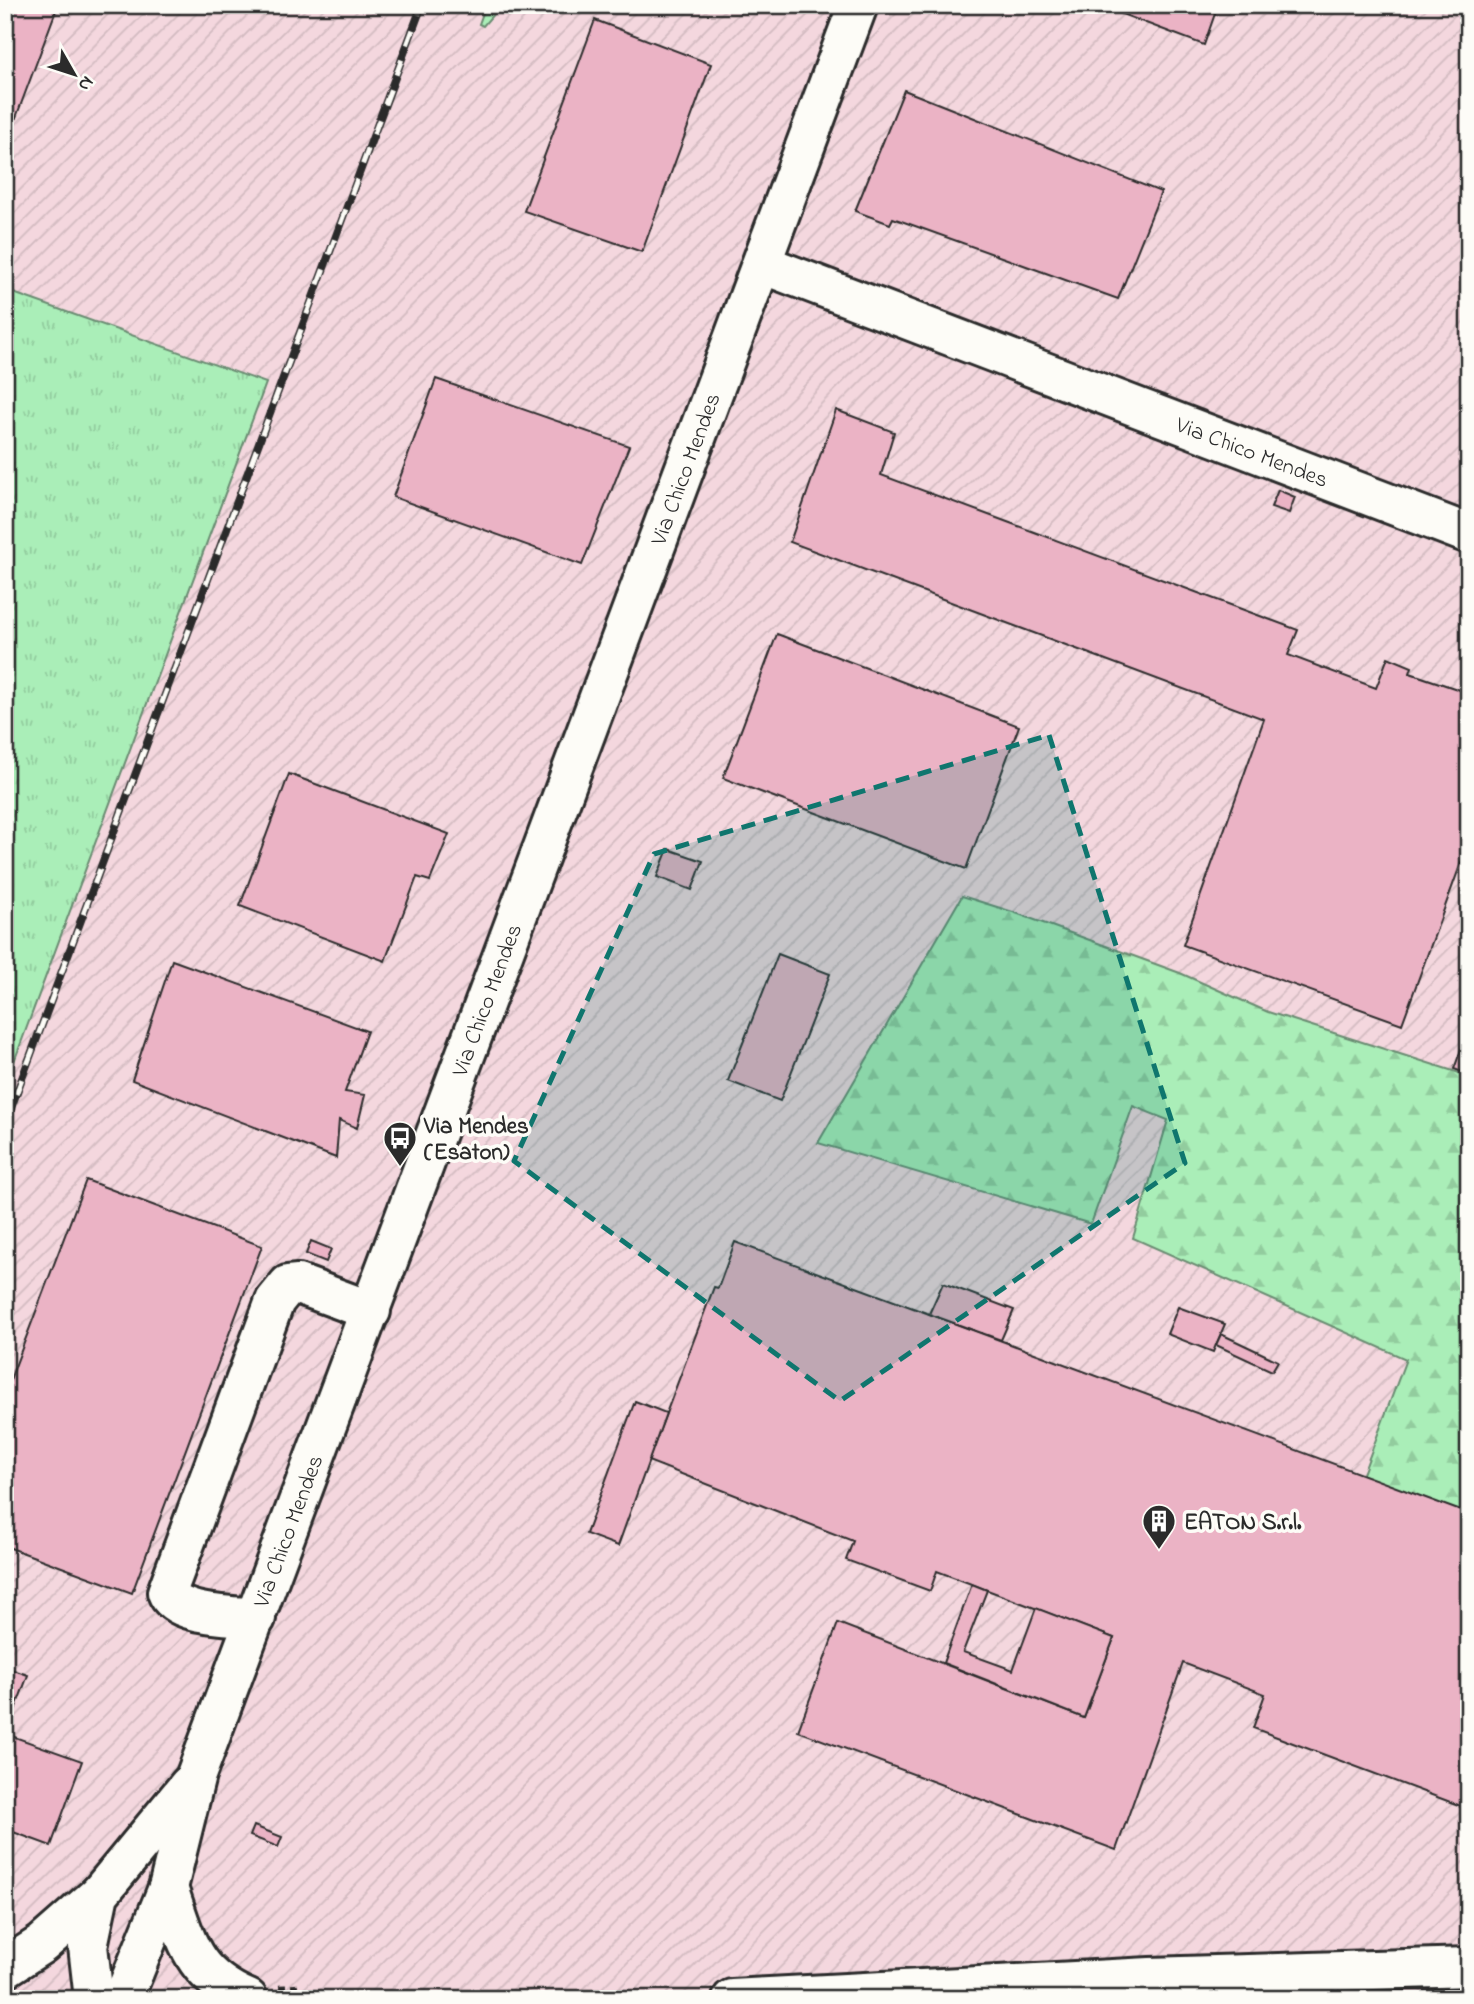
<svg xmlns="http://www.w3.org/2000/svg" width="1474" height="2004" font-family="'Indie Flower',sans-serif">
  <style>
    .industrial { fill: url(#industrial-furrows) }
    .grass { fill: url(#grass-tufts); stroke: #6a8c72; stroke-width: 2 }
    .forest { fill: url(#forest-firs); stroke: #6a8c72; stroke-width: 2 }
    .building { fill: #ebb3c5; stroke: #2b2b2b; stroke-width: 2 }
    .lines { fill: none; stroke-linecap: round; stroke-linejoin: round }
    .minor-casing { stroke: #2b2b2b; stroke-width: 44 }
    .path { stroke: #2b2b2b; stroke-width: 4.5; stroke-dasharray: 7 5; stroke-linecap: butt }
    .minor { stroke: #fdfcf7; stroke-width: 38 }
    .rail-casing { stroke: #2b2b2b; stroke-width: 8 }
    .rail { stroke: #fdfcf7; stroke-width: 5; stroke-dasharray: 16; stroke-linecap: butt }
    .marked { fill: #0f766e; fill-opacity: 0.2; stroke: #0f766e; stroke-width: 5; stroke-dasharray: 14 9; stroke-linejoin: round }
    .labels { text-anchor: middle; stroke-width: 7; stroke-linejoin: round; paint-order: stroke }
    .street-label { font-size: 23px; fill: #2b2b2b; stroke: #fdfcf7 }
    .poi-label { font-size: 23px; font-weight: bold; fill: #2b2b2b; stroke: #fdfcf7; text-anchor: start }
  </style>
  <defs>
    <pattern id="industrial-furrows" width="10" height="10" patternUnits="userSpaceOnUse" patternTransform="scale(1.75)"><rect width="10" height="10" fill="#f4d7de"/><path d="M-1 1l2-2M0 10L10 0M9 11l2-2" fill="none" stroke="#d1b9bf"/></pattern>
    <pattern id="grass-tufts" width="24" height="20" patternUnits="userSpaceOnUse" patternTransform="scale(1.75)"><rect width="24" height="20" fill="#aaeeb8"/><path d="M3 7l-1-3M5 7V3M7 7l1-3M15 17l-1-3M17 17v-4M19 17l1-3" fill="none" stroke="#92cc9e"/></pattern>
    <pattern id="forest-firs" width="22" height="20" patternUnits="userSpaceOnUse" patternTransform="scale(1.75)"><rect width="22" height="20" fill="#aaeeb8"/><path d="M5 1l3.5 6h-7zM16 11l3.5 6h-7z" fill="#92cc9e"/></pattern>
  </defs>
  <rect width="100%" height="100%" fill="#f8e6e8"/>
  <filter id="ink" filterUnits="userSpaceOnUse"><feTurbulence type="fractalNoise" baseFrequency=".0143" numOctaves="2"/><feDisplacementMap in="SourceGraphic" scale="14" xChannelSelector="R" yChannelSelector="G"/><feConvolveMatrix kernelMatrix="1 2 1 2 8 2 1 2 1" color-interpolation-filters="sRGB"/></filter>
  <g filter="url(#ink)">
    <polygon class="industrial" points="5,5 1469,5 1469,1999 5,1999 5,1086 266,384 5,290"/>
    <polygon class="grass" points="5,290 266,383 5,1086"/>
    <g class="forest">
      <polygon points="486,5 501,5 483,26 479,24"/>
      <polygon points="962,896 1013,912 1180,973 1268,1012 1469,1076 1469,1524 1360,1482 1406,1359 1133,1238 1168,1120 1133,1106 1091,1224 818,1143"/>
    </g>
    <g class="building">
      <polygon points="5,5 58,5 5,147"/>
      <polygon points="1098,5 1218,5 1204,45"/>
      <polygon points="595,20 711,64 642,252 524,211"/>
      <polygon points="904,90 1161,192 1118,299 893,218 890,224 855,211"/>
      <polygon points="436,379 629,446 582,565 393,497"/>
      <polygon points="836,410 894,432 881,475 1298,630 1288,655 1376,688 1388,657 1412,667 1410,673 1469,693 1469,841 1402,1024 1183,945 1264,719 790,542"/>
      <polygon points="1278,490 1295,497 1289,513 1271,507"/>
      <polygon points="777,634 1019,726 966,869 723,778"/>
      <polygon points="289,774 449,834 430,881 417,877 385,961 240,906"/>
      <polygon points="668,849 703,861 692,890 657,877"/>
      <polygon points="778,954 830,974 780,1101 728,1081"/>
      <polygon points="172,960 367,1031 345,1092 365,1095 357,1128 339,1120 336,1158 132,1080"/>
      <polygon points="1466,1036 1469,1037 1469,1063 1465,1073 1454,1069"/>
      <polygon points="86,1180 262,1246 132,1593 5,1546 5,1393"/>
      <polygon points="311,1241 331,1249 326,1262 306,1254"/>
      <polygon points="735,1242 1469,1514 1469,1809 1253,1728 1265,1694 1183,1663 1116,1850 798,1731 838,1623 1084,1718 1114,1638 937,1571 930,1591 846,1560 853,1541 648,1461 714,1287 718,1288"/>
      <polygon points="943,1283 1014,1310 1001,1340 929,1314"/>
      <polygon points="1178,1307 1225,1324 1213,1352 1167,1334"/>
      <polygon points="1221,1334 1278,1361 1272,1371 1216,1345"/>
      <polygon points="635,1401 666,1413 618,1546 586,1534"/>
      <polygon points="972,1584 987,1590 963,1652 1013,1670 1036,1608 1114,1638 1084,1718 943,1663"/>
      <polygon points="5,1667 28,1675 6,1734 82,1761 51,1846 5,1829"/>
      <polygon points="254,1826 282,1837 278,1847 250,1836"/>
    </g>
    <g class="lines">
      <defs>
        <g id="minor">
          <path id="s1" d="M762,264L1469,534"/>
          <path d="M256,1618C232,1615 175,1616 167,1592L275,1301L288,1285L298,1284L371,1311"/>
          <path d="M168,1888C187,1942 191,1974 248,1999"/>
          <polyline points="5,1968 42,1944 99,1894"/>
          <polyline points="94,1999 88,1946 99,1894 189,1785"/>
          <path id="s2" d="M123,1999L168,1888L196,1775L858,5"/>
          <polyline points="732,1999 1150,1977 1469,1967"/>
        </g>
      </defs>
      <use href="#minor" class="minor-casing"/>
      <g class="path">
        <polyline points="279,1987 300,1986 300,1999"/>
        <polyline points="31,1996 57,1995"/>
      </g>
      <use href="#minor" class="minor"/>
      <defs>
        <polyline id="rail" points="5,1124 422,5"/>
      </defs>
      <use href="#rail" class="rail-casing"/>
      <use href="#rail" class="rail"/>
    </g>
  </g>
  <path class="marked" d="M1049,735L1185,1163L840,1401L514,1161L654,854Z"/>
  <defs>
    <symbol id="bus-pin" viewBox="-11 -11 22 30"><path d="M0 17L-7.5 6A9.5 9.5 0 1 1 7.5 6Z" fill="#2b2b2b" stroke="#fdfcf7"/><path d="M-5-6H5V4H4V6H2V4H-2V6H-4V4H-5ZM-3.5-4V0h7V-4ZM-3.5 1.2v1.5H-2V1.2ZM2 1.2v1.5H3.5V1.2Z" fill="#fff"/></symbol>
    <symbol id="building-pin" viewBox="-11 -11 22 30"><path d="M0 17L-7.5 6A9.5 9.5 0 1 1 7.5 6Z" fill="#2b2b2b" stroke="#fdfcf7"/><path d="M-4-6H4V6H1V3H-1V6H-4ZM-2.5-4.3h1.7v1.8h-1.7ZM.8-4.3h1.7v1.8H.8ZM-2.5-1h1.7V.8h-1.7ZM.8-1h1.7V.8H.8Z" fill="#fff"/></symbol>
  </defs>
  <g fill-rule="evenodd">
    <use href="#bus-pin" x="381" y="1119" width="38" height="52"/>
    <use href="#building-pin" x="1140" y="1502" width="38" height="52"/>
  </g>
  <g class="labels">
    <g class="street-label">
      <text dy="8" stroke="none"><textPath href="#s1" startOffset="525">Via Chico Mendes</textPath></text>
      <text dy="8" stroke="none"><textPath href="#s2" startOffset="1631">Via Chico Mendes</textPath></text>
      <text dy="8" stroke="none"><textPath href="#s2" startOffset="1064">Via Chico Mendes</textPath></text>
      <text dy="8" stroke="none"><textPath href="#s2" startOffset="497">Via Chico Mendes</textPath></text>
    </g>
    <g class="poi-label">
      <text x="424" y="1133">Via Mendes<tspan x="424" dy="26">(Esaton)</tspan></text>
      <text x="1184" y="1529">EATON S.r.l.</text>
    </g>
  </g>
  <rect width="1474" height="2004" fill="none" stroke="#fdfcf7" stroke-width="28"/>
  <rect x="14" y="14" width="1446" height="1976" fill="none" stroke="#2b2b2b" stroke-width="2.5" filter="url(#ink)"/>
  <g transform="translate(74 74) rotate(129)" stroke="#fdfcf7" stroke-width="5" paint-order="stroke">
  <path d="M0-5L12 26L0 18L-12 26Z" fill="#2b2b2b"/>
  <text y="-10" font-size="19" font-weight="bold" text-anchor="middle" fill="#2b2b2b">N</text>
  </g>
</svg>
